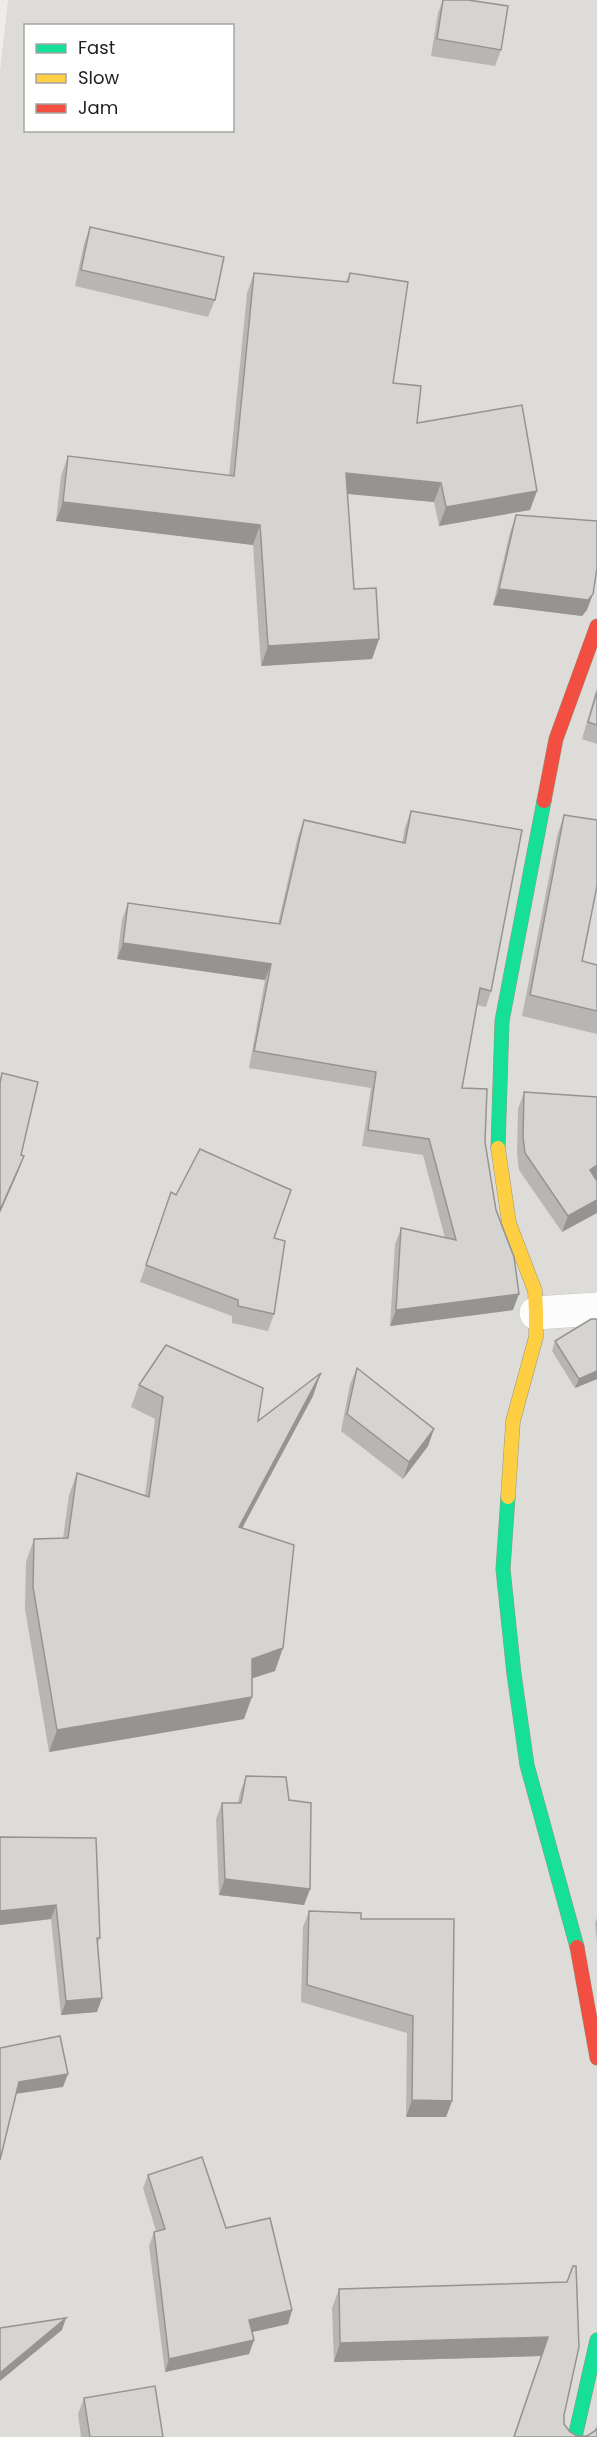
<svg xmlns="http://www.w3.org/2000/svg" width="597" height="2437" font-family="Poppins,sans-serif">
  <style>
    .residential { fill: #dddcd9; fill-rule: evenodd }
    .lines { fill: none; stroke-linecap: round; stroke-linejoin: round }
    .street-casing { stroke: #c6c6c4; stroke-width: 34 }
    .fast-casing { stroke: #95997e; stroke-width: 15 }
    .slow-casing { stroke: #95997e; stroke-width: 15 }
    .jam-casing { stroke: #95997e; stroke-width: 15 }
    .street { stroke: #fcfcfc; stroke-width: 33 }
    .fast { stroke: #16e098; stroke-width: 14 }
    .slow { stroke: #ffcf43; stroke-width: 14 }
    .jam { stroke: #f24e42; stroke-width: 14 }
    .wall { fill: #b8b6b3 }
    .shaded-wall { fill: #969492 }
    .building { fill: #d6d4d0; stroke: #969492; stroke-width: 1.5 }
  </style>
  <rect width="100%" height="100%" fill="#eeede8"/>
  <path class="residential" d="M8,0H597V2437H0V71ZM26,26H232V130H26Z"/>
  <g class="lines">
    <defs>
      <polyline id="street" points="536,1313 597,1309"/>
      <g id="fast">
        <polyline points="498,1148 502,1021 544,801"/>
        <polyline points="508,1497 503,1569 514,1674 527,1765 577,1947"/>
        <polyline points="575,2437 597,2340"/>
      </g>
      <polyline id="slow" points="498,1148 509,1223 535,1291 536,1313 536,1337 513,1421 508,1497"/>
      <g id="jam">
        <polyline points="544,801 556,739 597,626"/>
        <polyline points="577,1947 597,2058"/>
      </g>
    </defs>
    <use href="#street" class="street-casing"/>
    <use href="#fast" class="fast-casing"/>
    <use href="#slow" class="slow-casing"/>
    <use href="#jam" class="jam-casing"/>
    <use href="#street" class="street"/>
    <use href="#fast" class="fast"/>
    <use href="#slow" class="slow"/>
    <use href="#jam" class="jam"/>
  </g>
  <g class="wall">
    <polygon points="443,0 468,0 501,50 495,66 431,56 438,13"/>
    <polygon points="90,227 215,300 208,317 75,286 84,244"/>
    <polygon points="254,273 346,282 350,273 393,383 417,423 530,510 439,526 434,502 347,494 354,589 379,639 372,659 261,666 253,545 56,521 61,476 68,456 229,476 247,293"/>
    <polygon points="516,515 587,610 582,616 493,605 510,532"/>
    <polygon points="597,687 597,744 582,739"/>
    <polygon points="411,811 491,991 486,1007 477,1005 462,1088 485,1142 513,1310 390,1326 395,1244 401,1228 445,1238 423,1155 362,1146 371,1088 249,1068 265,980 117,959 122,920 128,903 278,924 298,836 304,820 402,843 405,827"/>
    <polygon points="564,815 582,961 597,965 597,1034 522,1016 557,836"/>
    <polygon points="524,1092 597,1179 562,1232 519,1170 517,1154 518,1109"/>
    <polygon points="171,1192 274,1238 274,1314 268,1331 232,1323 232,1316 140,1282"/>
    <polygon points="597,1319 597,1379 575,1388 552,1351 555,1341"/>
    <polygon points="357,1368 434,1429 428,1446 403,1479 341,1431 350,1384"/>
    <polygon points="139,1385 258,1421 313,1396 242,1528 275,1671 252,1678 244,1719 49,1752 25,1609 26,1562 34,1539 63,1538 69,1495 77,1473 145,1495 155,1419 131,1407"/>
    <polygon points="246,1776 289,1800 310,1889 304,1905 219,1895 216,1819 222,1803 238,1803 240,1793"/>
    <polygon points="0,1837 100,1938 98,1943 97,2012 61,2015 51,1919 0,1925"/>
    <polygon points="309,1911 361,1919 454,1919 452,2101 446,2117 406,2117 407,2033 301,2002 303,1927"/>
    <polygon points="597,1918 597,1943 595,1923"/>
    <polygon points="148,2175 226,2228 292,2310 288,2324 252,2332 254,2340 249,2354 165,2372 149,2246 154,2232 156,2231 143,2188"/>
    <polygon points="567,2282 564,2415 564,2424 570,2432 577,2436 587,2436 595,2431 597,2425 597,2437 513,2437 541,2356 334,2362 332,2308 339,2289"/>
    <polygon points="84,2398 163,2437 81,2437 78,2414"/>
  </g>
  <g class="shaded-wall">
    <polygon points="346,473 441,483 434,502 339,493"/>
    <polygon points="537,491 530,510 439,526 446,507"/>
    <polygon points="63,502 260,525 253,545 56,521"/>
    <polygon points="499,589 593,594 587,610 582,616 493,605"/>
    <polygon points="379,639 372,659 261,666 268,646"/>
    <polygon points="123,943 271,964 265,980 117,959"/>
    <polygon points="24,1156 18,1172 0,1213 0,1210"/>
    <polygon points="597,1165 597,1179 584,1186 590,1170"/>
    <polygon points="597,1200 597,1213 562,1232 568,1216"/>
    <polygon points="519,1294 513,1310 390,1326 396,1310"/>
    <polygon points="597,1371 597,1379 575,1388 579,1379"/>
    <polygon points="321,1373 313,1396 231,1549 239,1527"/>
    <polygon points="434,1429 428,1446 403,1479 409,1462"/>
    <polygon points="283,1648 275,1671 244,1681 252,1659"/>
    <polygon points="252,1697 244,1719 49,1752 57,1730"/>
    <polygon points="225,1879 310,1889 304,1905 219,1895"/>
    <polygon points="56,1905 51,1919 0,1925 0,1911"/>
    <polygon points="102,1998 97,2012 61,2015 66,2001"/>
    <polygon points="68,2074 63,2087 15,2094 19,2082"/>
    <polygon points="412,2100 452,2101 446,2117 406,2117"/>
    <polygon points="292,2310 288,2324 244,2334 249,2320"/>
    <polygon points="66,2318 62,2330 0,2381 0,2373"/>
    <polygon points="548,2337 541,2356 334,2362 340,2343"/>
    <polygon points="254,2340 249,2354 165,2372 169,2359"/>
  </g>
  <g class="building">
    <polygon points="443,0 468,0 508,6 501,50 437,39"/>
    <polygon points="90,227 224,257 215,300 81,270"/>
    <polygon points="254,273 348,282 350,273 408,282 393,383 421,386 417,423 522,405 537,491 446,507 441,483 346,473 354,589 376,588 379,639 268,646 260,525 63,502 68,456 234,476"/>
    <polygon points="516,515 597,521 597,568 593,594 588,600 499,589"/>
    <polygon points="597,692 597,725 588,722"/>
    <polygon points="411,811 522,830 491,991 480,988 462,1088 487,1089 485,1142 496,1210 514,1257 519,1294 396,1310 401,1228 456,1240 429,1139 368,1130 376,1072 254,1051 271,964 123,943 128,903 280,924 304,820 405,843"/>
    <polygon points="564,815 597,820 597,886 582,961 597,965 597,1011 530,995"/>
    <polygon points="2,1073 38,1082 21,1155 24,1156 0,1210 0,1083"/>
    <polygon points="524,1092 597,1097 597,1165 590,1170 597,1181 597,1200 568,1216 525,1153 523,1137"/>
    <polygon points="200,1149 291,1190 274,1238 285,1241 274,1314 238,1306 238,1300 146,1265 171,1192 176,1195"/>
    <polygon points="591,1319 597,1319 597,1371 579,1379 555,1341"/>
    <polygon points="166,1345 263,1388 258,1421 321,1373 239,1527 294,1545 283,1648 252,1659 252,1697 57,1730 33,1587 34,1539 68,1538 77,1473 149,1497 163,1397 139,1385"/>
    <polygon points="357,1368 434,1429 409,1462 347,1414"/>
    <polygon points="246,1776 286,1777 289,1800 311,1803 310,1889 225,1879 222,1803 241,1803"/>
    <polygon points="0,1837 96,1838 100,1938 97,1938 102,1998 66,2001 56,1905 0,1911"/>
    <polygon points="309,1911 361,1913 361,1919 454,1919 452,2101 412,2100 413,2016 307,1985"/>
    <polygon points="60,2036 68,2074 19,2082 0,2160 0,2048"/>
    <polygon points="202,2157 226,2228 270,2218 292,2310 249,2320 254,2340 169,2359 154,2232 165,2229 148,2175"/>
    <polygon points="573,2266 576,2266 579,2347 564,2415 564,2424 570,2432 577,2436 587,2436 595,2431 597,2428 597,2437 514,2437 548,2337 340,2343 339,2289 567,2282"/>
    <polygon points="66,2318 0,2373 0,2328"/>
    <polygon points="155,2386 163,2437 90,2437 84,2398"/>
  </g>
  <rect x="24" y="24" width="210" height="108" fill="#ffffff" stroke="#a5a5a5" stroke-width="1.5"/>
  <rect x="36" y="44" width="30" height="9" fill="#16e098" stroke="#a5a5a5" stroke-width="1.5"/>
  <text x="78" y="54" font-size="18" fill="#1f1f1f">Fast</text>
  <rect x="36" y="74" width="30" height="9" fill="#ffcf43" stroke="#a5a5a5" stroke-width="1.5"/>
  <text x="78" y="84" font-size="18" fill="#1f1f1f">Slow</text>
  <rect x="36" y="104" width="30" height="9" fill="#f24e42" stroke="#a5a5a5" stroke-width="1.5"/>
  <text x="78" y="114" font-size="18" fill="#1f1f1f">Jam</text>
</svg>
